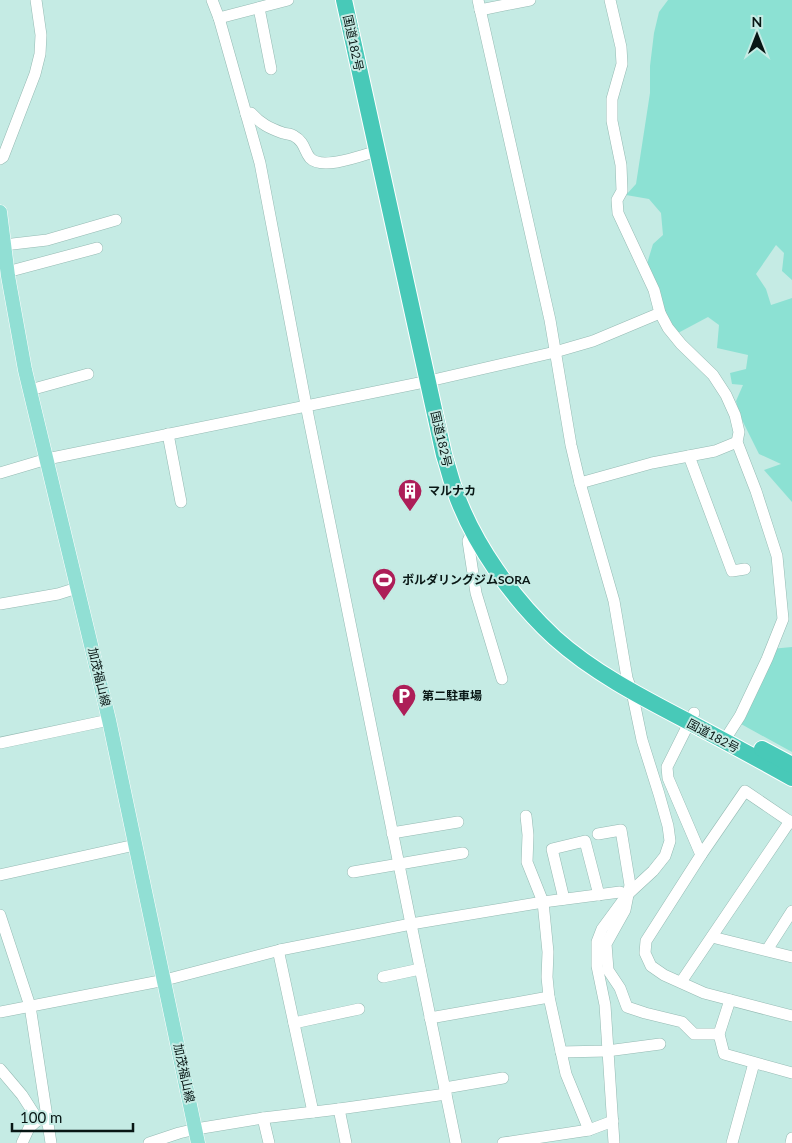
<svg xmlns="http://www.w3.org/2000/svg" width="792" height="1143" font-family="Lato,'Noto Sans JP',sans-serif">
  <style>
    .green { fill: #8ce1d3 }
    .lines { fill: none; stroke-linecap: round; stroke-linejoin: round }
    .minor-casing { stroke: #95bab3; stroke-width: 12 }
    .major-casing { stroke: #fff; stroke-width: 15 }
    .highway-casing { stroke: #fff; stroke-width: 18 }
    .minor { stroke: #fff; stroke-width: 11 }
    .major { stroke: #91dfd4; stroke-width: 14 }
    .highway { stroke: #48c9b8; stroke-width: 16 }
    .labels { text-anchor: middle; stroke-width: 4; stroke-linejoin: round; paint-order: stroke }
    .street-label { font-size: 12px; fill: #081614; stroke: #c5ebe4 }
    .poi-label { font-size: 12px; font-weight: bold; fill: #081614; stroke: #c5ebe4; text-anchor: start }
  </style>
  <rect width="100%" height="100%" fill="#c5ebe4"/>
  <g class="green">
    <polygon points="668,0 792,0 792,280 782,271 784,253 776,245 756,274 766,289 771,305 792,298 792,502 764,470 781,464 759,454 740,416 736,401 743,385 732,384 730,373 746,369 748,355 717,348 719,325 708,317 678,333 661,309 646,267 653,244 663,235 661,213 649,199 626,195 636,184 650,93 650,66 654,33 659,12"/>
    <polygon points="792,647 792,752 741,724 771,649"/>
  </g>
  <g class="lines">
    <defs>
      <g id="minor">
        <polyline points="212,0 219,18 260,163 306,405 411,924 456,1143"/>
        <polyline points="478,0 550,320 571,445 580,483 614,601 627,678 632,692 642,740 659,794 668,826 670,841 665,856 653,871 627,895 602,929 597,942 597,966 605,1005 614,1143"/>
        <polyline points="610,0 621,47 622,64 612,99 612,121 621,165 622,191 617,200 618,213 654,290 660,313 668,328 681,344 713,375 726,395 735,415 739,432 737,442 756,491 777,556 783,619 767,659 740,716 724,741"/>
        <polyline points="259,8 271,69"/>
        <polyline points="480,10 530,0"/>
        <polyline points="219,18 288,0"/>
        <path d="M246,114L251,113C261,124 269,128 283,133C287,134 291,134 294,136C305,142 304,151 310,158C322,171 363,155 377,151"/>
        <polyline points="0,159 3,157 35,74 40,54 41,35 36,0"/>
        <polyline points="4,245 47,240 116,220"/>
        <polyline points="7,272 97,248"/>
        <polyline points="30,390 88,374"/>
        <polyline points="168,434 181,502"/>
        <polyline points="689,456 732,571 745,569"/>
        <polyline points="0,473 47,459 429,381 555,352 593,341 660,313"/>
        <polyline points="580,483 652,463 715,451 737,442"/>
        <polyline points="473,530 468,541 476,593 502,679"/>
        <polyline points="0,604 58,594 77,588"/>
        <polyline points="694,713 667,767 668,778 701,855 646,941 645,953 651,966 664,975 704,993 792,1016"/>
        <polyline points="0,743 109,720"/>
        <polyline points="526,816 528,835 527,862 543,902 548,952 547,977 549,997 566,1074 589,1130"/>
        <polyline points="392,833 458,822"/>
        <polyline points="598,834 621,830 630,885 625,910 606,944 608,970 620,988 627,1007 645,1013 682,1022 694,1034 719,1034"/>
        <polyline points="701,855 745,791 792,823"/>
        <polyline points="353,872 463,853"/>
        <polyline points="0,875 135,845"/>
        <polyline points="564,899 552,849 585,841 599,895"/>
        <polyline points="0,915 30,1006 51,1143"/>
        <polyline points="712,937 792,957"/>
        <polyline points="280,950 279,954 313,1112"/>
        <polyline points="767,950 792,911"/>
        <polyline points="383,977 420,969"/>
        <polyline points="681,982 790,821"/>
        <polyline points="730,1000 719,1034 724,1054 792,1073"/>
        <polyline points="0,1012 165,980 280,950 411,924 543,902 620,892 627,895"/>
        <polyline points="430,1018 549,997"/>
        <polyline points="294,1023 359,1009"/>
        <polyline points="561,1052 607,1051 660,1044"/>
        <polyline points="0,1069 22,1095 38,1120 48,1120"/>
        <polyline points="445,1088 503,1078"/>
        <polyline points="339,1109 346,1143"/>
        <polyline points="263,1118 269,1143"/>
        <polyline points="22,1143 29,1128 38,1120"/>
        <polyline points="149,1143 179,1133 196,1129 263,1118 339,1109 446,1094"/>
        <polyline points="503,1143 589,1130 613,1121"/>
        <polyline points="732,1143 754,1063"/>
        <polyline points="791,1143 792,1138"/>
      </g>
      <polyline id="major" points="0,212 8,276 25,370 109,720 198,1143"/>
      <g id="highway">
        <path d="M344,0L444,455C448,467 451,480 455,491C474,545 513,599 555,638C594,673 643,698 689,722C723,740 758,759 792,778"/>
        <polyline points="762,749 792,765"/>
      </g>
    </defs>
    <use href="#minor" class="minor-casing"/>
    <use href="#major" class="major-casing"/>
    <use href="#highway" class="highway-casing"/>
    <use href="#minor" class="minor"/>
    <use href="#major" class="major"/>
    <use href="#highway" class="highway"/>
  </g>
  <defs>
    <symbol id="building-pin" viewBox="-11 -11 22 30"><path d="M0 17L-7.5 6A9.5 9.5 0 1 1 7.5 6Z" fill="#ad1e58" stroke="#c5ebe4"/><path d="M-4-6H4V6H1V3H-1V6H-4ZM-2.5-4.3h1.7v1.8h-1.7ZM.8-4.3h1.7v1.8H.8ZM-2.5-1h1.7V.8h-1.7ZM.8-1h1.7V.8H.8Z" fill="#fff"/></symbol>
    <symbol id="stadium-pin" viewBox="-11 -11 22 30"><path d="M0 17L-7.5 6A9.5 9.5 0 1 1 7.5 6Z" fill="#ad1e58" stroke="#c5ebe4"/><path d="M0-5a6.5 5 0 1 0 0 10a6.5 5 0 1 0 0-10ZM-3.5-1.8h7v3.6h-7Z" fill="#fff"/></symbol>
    <symbol id="parking-pin" viewBox="-11 -11 22 30"><path d="M0 17L-7.5 6A9.5 9.5 0 1 1 7.5 6Z" fill="#ad1e58" stroke="#c5ebe4"/><path d="M-3.5-5.5H1a3.5 3.5 0 0 1 0 7H-1V5.5H-3.5ZM-1-3.4V-.6H.8a1.4 1.4 0 0 0 0-2.8Z" fill="#fff"/></symbol>
  </defs>
  <g fill-rule="evenodd">
    <use href="#building-pin" x="396" y="477" width="28" height="38"/>
    <use href="#stadium-pin" x="370" y="566" width="28" height="38"/>
    <use href="#parking-pin" x="390" y="682" width="28" height="38"/>
  </g>
  <g class="labels">
    <g class="street-label">
      <text transform="translate(353 43) rotate(78)" y="4">国道182号</text>
      <text transform="translate(441 439) rotate(77)" y="4">国道182号</text>
      <text transform="translate(99 677) rotate(77)" y="4">加茂福山線</text>
      <text transform="translate(713 736) rotate(28)" y="4">国道182号</text>
      <text transform="translate(184 1073) rotate(78)" y="4">加茂福山線</text>
    </g>
    <g class="poi-label">
      <text x="428" y="495">マルナカ</text>
      <text x="402" y="584">ボルダリングジムSORA</text>
      <text x="422" y="700">第二駐車場</text>
    </g>
  </g>
  <g transform="translate(757 35)" stroke="#c5ebe4" stroke-width="4" paint-order="stroke">
  <path d="M0-4L9 19L0 12L-9 19Z" fill="#081614"/>
  <text y="-8" font-size="14" font-weight="bold" text-anchor="middle" fill="#081614">N</text>
  </g>
  <path d="M12 1123v8h121v-8" fill="none" stroke="#081614" stroke-width="2.5"/>
  <text x="20" y="1123" font-size="15" fill="#081614" stroke="#c5ebe4" stroke-width="4" paint-order="stroke">100 m</text>
</svg>
